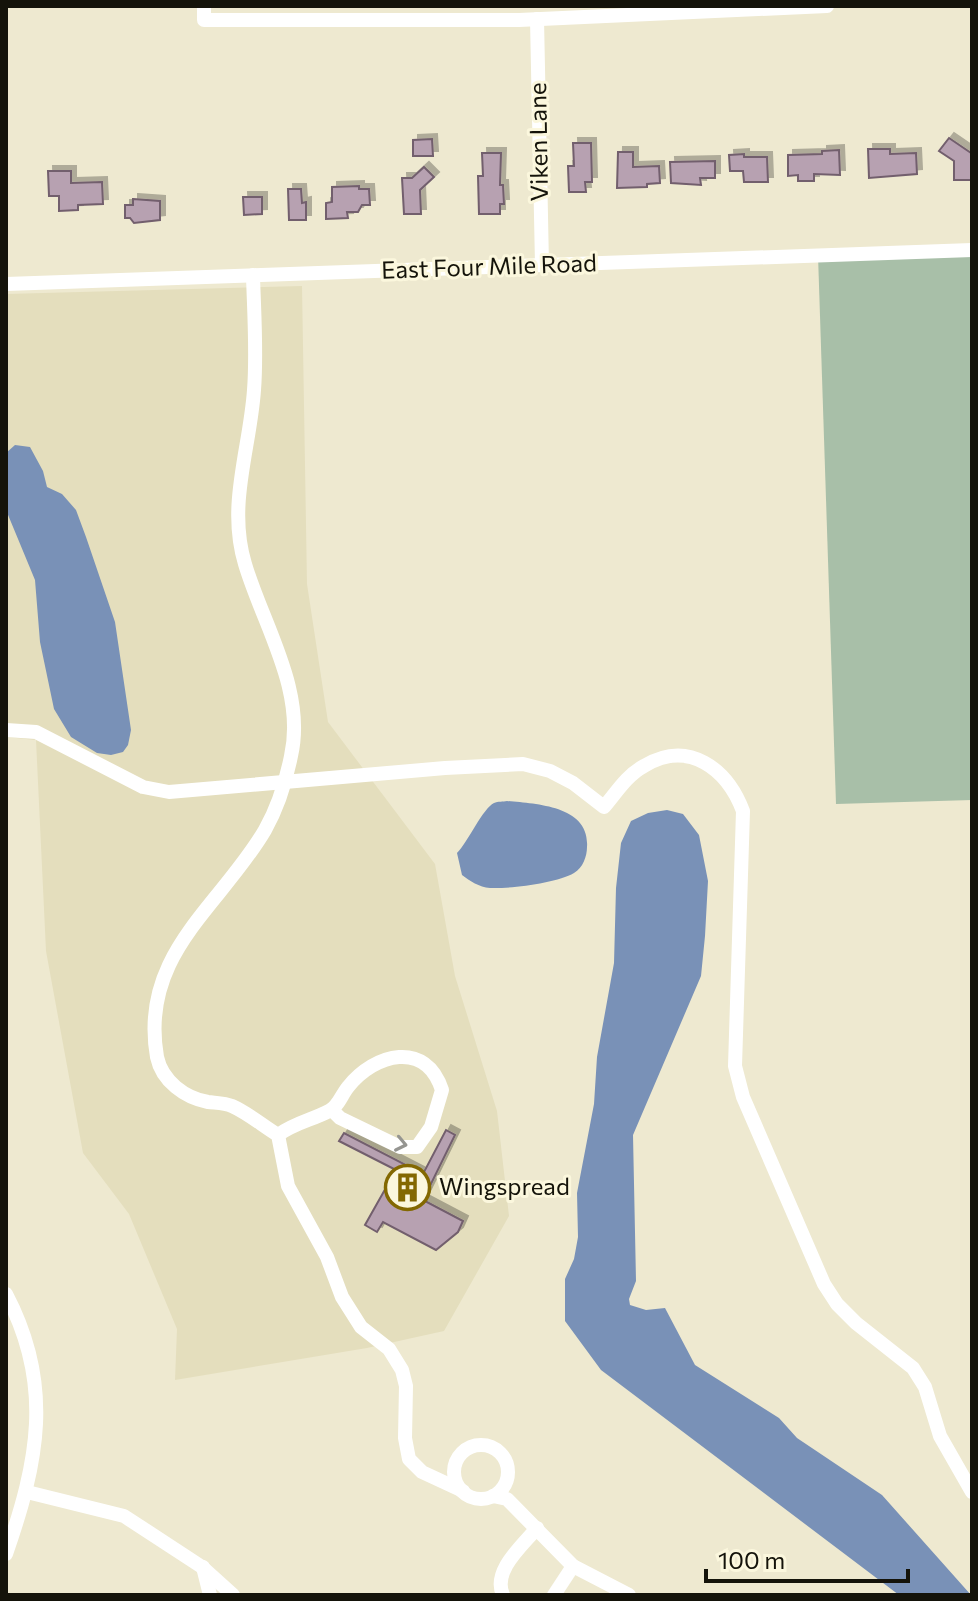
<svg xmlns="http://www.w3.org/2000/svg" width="978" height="1601" font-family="Commissioner,sans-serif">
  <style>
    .built { fill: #e4debd }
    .green { fill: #a8bfa8 }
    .water { fill: #7991b7 }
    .building { fill: #b7a1b1; stroke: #725e6d; stroke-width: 2; filter: url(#shadow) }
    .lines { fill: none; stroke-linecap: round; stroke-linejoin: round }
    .minor { stroke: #fff; stroke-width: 14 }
    .oneway { stroke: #959591 }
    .labels { text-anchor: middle; stroke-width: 6; stroke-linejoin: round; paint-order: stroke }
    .street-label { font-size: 24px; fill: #14130a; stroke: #fbf7dd }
    .poi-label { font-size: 24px; fill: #14130a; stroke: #fbf7dd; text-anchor: start }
  </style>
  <defs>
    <filter id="shadow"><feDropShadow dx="5" dy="-5" stdDeviation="0" flood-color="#0004"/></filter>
  </defs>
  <rect width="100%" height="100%" fill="#eee9d0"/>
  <polygon class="built" points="302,286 307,584 328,722 435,864 455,976 497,1111 509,1216 444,1331 367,1348 175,1380 177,1329 129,1214 83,1153 46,951 36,740 6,737 6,294"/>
  <polygon class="green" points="972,250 972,800 836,804 818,255"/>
  <g class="water">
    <polygon points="15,445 30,447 43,471 47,487 62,494 76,510 86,537 115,622 131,730 128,745 123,752 111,755 97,753 71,737 54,709 40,642 35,580 6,510 6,453"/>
    <path d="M507,801C537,804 590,806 587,847C587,856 583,868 574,873C557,883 510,889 490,888C479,887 470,881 462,875L457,853C468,842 483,808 494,803C498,801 503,802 507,801Z"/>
    <polygon points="667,810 683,814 699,835 708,881 705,936 701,976 633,1135 636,1281 629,1299 630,1305 646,1310 665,1308 695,1365 779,1418 797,1438 882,1495 971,1595 899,1595 601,1370 565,1321 565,1279 574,1259 578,1237 577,1193 594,1104 597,1057 614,963 616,888 621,843 631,821 648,813"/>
  </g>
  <g class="building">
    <polygon points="949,138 971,153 971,180 954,180 954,161 939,151"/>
    <polygon points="432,139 433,156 413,156 413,140"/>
    <polygon points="573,143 591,143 592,182 585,182 586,192 569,192 568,166 574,166"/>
    <polygon points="868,149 890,149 890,154 916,153 917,174 869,178"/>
    <polygon points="839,150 840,175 814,174 814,181 798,181 798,175 788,176 788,155 822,154 822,151"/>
    <polygon points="618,152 633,152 633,167 659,166 660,183 647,184 647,187 617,188"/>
    <polygon points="482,153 501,153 500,185 503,185 504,204 500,204 500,214 479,214 478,176 483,176"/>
    <polygon points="744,154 744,157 767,157 768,182 744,182 743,171 730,171 729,155"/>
    <polygon points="715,161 715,178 700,178 701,185 671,183 670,162"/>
    <polygon points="424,167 434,177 420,190 421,214 404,214 402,178 412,178"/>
    <polygon points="48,171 71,171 71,183 102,182 103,204 78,205 78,210 59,211 59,196 49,196"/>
    <polygon points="359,186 359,189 369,189 370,205 362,205 358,212 347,212 348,218 326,219 326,203 332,202 332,187"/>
    <polygon points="288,189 301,189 302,203 306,202 306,220 289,220"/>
    <polygon points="243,197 262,197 262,214 244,215"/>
    <polygon points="133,199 160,201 160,220 134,223 130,218 125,218 125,205 133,205"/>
    <polygon points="446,1130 455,1135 423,1200 463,1221 458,1232 436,1250 383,1222 377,1232 365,1225 396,1170 339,1141 344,1133 423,1174"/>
  </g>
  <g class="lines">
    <g class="minor">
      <polyline points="204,6 204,20 519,20 827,6"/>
      <polyline points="537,19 542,265"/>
      <path d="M253,275C254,313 257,352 254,390C250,449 227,505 245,564C263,625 306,690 291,756C286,781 278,807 265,830C220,907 139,954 157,1057C162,1081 185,1098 208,1102C216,1103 225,1103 232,1106C248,1113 263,1126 278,1135L288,1186L327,1257L342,1297L361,1327L389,1349L402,1370L406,1386L405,1438L409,1459L422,1472L463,1491"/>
      <polyline points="6,284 972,250"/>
      <path d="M6,730L36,732L143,787L169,792L445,768L523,764L550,771L573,783L604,807C616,793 627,775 644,766C689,739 727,769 743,811L735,1066L743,1097L824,1284L837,1304L856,1323L913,1368L925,1387L940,1436L972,1492"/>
      <path d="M278,1135C294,1123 312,1120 329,1111C338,1107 342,1094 348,1087C375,1053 426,1040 442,1090L431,1127L417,1147H400L340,1118L332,1110"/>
      <path d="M6,1294C54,1385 38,1462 6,1554"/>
      <circle cx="481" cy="1472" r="27"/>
      <polyline points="27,1492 124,1516 202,1567 233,1595"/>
      <polyline points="493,1496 507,1499 573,1566 629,1595"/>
      <polyline points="203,1567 210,1595"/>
      <path d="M503,1595C492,1571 522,1546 537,1528"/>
      <polyline points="554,1595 573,1566"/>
    </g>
  </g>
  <defs><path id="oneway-chevron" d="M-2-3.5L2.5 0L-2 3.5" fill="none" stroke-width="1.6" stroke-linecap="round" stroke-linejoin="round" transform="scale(2)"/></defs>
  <use class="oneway" href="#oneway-chevron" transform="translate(401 1144) rotate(12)"/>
  <defs>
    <symbol id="building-ring" viewBox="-11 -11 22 22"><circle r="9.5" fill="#fbf7dd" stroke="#836801" stroke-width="1.5"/><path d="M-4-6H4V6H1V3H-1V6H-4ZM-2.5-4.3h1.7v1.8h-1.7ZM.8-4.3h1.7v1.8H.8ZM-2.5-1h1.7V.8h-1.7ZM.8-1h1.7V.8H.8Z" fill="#836801"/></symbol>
  </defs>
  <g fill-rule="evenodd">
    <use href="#building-ring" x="382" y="1162" width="51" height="51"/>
  </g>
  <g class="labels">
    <g class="street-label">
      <text transform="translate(539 142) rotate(-91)" y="8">Viken Lane</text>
      <text transform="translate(489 267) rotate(-2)" y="8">East Four Mile Road</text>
    </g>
    <g class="poi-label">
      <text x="439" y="1195">Wingspread</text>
    </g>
  </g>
  <rect width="978" height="1601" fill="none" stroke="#14130a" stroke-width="16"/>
  <path d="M706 1569v12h202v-12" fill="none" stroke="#14130a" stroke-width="4"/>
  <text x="718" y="1569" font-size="24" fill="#14130a" stroke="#fbf7dd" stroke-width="6" paint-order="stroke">100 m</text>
</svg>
